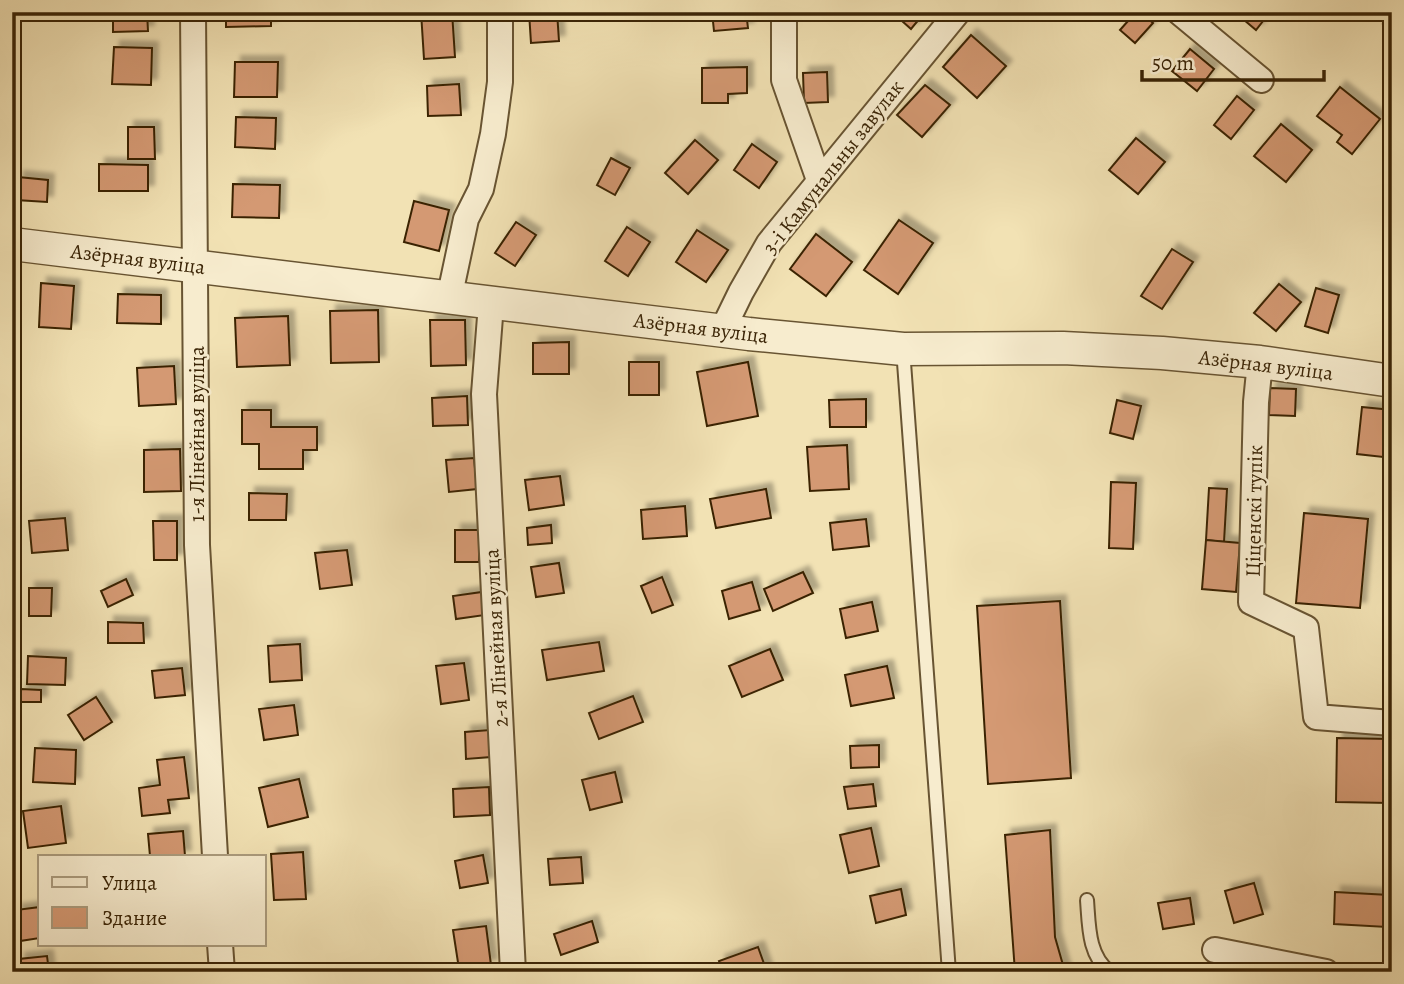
<svg xmlns="http://www.w3.org/2000/svg" width="1404" height="984" font-family="Alegreya,serif">
  <style>
    .building { fill: #d49973; stroke: #3a2406; stroke-width: 2; filter: url(#shadow) }
    .lines { fill: none; stroke-linecap: round; stroke-linejoin: round }
    .service-casing { stroke: #685432; stroke-width: 16 }
    .minor-casing { stroke: #685432; stroke-width: 28 }
    .tertiary-casing { stroke: #685432; stroke-width: 35 }
    .service { stroke: #f7ecce; stroke-width: 12 }
    .minor { stroke: #f7ecce; stroke-width: 24 }
    .tertiary { stroke: #f7ecce; stroke-width: 32 }
    .labels { text-anchor: middle; stroke-width: 5; stroke-linejoin: round; paint-order: stroke }
    .street-label { font-size: 21px; fill: #3a2406; stroke: #f7ecce }
  </style>
  <defs>
    <filter id="shadow"><feDropShadow dx="6" dy="-6" stdDeviation="2" flood-color="#0004"/></filter>
  </defs>
  <rect width="100%" height="100%" fill="#f2e2b4"/>
  <filter id="stains"><feTurbulence type="fractalNoise" baseFrequency=".00286" numOctaves="4"/><feColorMatrix values="0 0 0 0 .2 0 0 0 0 .09 0 0 0 0 .02 0 0 0 .5 -.17"/></filter>
  <radialGradient id="worn" r=".72"><stop offset=".6" stop-color="#630" stop-opacity="0"/><stop offset="1" stop-color="#630" stop-opacity=".3"/></radialGradient>
  <g class="building">
    <polygon points="113,12 147,12 148,31 113,32"/>
    <polygon points="226,12 271,12 271,26 226,27"/>
    <polygon points="421,12 452,12 455,57 424,59"/>
    <polygon points="529,12 557,12 559,41 531,43"/>
    <polygon points="712,12 746,12 748,28 714,31"/>
    <polygon points="892,12 925,12 911,29"/>
    <polygon points="1136,12 1141,12 1153,23 1135,43 1120,30"/>
    <polygon points="1238,12 1270,12 1256,30 1237,14"/>
    <polygon points="1392,13 1392,32 1383,24"/>
    <polygon points="971,35 1006,66 977,98 943,67"/>
    <polygon points="114,47 152,48 151,85 112,84"/>
    <polygon points="1190,49 1214,69 1197,91 1172,71"/>
    <polygon points="235,62 278,62 277,97 234,97"/>
    <polygon points="747,67 747,93 728,94 728,103 702,103 702,68"/>
    <polygon points="827,72 828,102 804,103 803,73"/>
    <polygon points="459,84 461,115 428,116 427,86"/>
    <polygon points="925,85 950,105 922,137 897,115"/>
    <polygon points="1340,87 1380,119 1352,154 1337,142 1342,135 1317,116"/>
    <polygon points="1237,96 1254,110 1231,139 1214,125"/>
    <polygon points="236,117 276,118 275,149 235,147"/>
    <polygon points="1281,124 1312,150 1286,182 1254,156"/>
    <polygon points="128,127 154,127 155,159 128,159"/>
    <polygon points="1136,138 1165,162 1138,194 1109,170"/>
    <polygon points="695,140 718,160 688,194 665,173"/>
    <polygon points="752,144 777,162 759,188 734,170"/>
    <polygon points="611,158 630,168 615,195 597,185"/>
    <polygon points="99,164 148,165 148,191 99,191"/>
    <polygon points="18,177 48,180 47,202 16,200"/>
    <polygon points="233,184 280,185 279,218 232,217"/>
    <polygon points="414,201 449,210 439,251 404,242"/>
    <polygon points="899,220 933,243 898,294 864,270"/>
    <polygon points="516,222 536,235 515,266 495,253"/>
    <polygon points="627,227 650,242 628,276 605,261"/>
    <polygon points="697,230 728,250 706,282 676,262"/>
    <polygon points="816,234 852,262 826,296 790,269"/>
    <polygon points="1172,249 1193,262 1162,309 1141,296"/>
    <polygon points="41,283 74,286 71,329 39,327"/>
    <polygon points="1279,284 1301,302 1276,331 1254,313"/>
    <polygon points="1316,288 1339,295 1328,333 1305,326"/>
    <polygon points="118,294 161,295 161,324 117,323"/>
    <polygon points="378,310 379,362 331,363 330,311"/>
    <polygon points="288,316 290,365 237,367 235,318"/>
    <polygon points="430,320 465,320 466,365 431,366"/>
    <polygon points="569,342 569,374 533,374 533,343"/>
    <rect x="629" y="362" width="30" height="33"/>
    <polygon points="748,362 758,416 707,426 697,372"/>
    <polygon points="174,366 176,404 139,406 137,368"/>
    <polygon points="1270,388 1296,389 1295,416 1269,415"/>
    <polygon points="467,396 468,425 433,426 432,398"/>
    <polygon points="866,399 866,427 830,427 829,400"/>
    <polygon points="1117,400 1141,406 1133,439 1110,433"/>
    <polygon points="1362,407 1392,410 1392,458 1357,454"/>
    <polygon points="242,410 271,410 271,427 317,427 317,450 303,450 303,469 259,469 259,444 242,444"/>
    <polygon points="847,445 849,489 810,491 807,447"/>
    <polygon points="180,449 181,491 144,492 144,450"/>
    <polygon points="474,458 477,489 449,492 446,460"/>
    <polygon points="560,476 564,505 529,510 525,480"/>
    <polygon points="1111,482 1136,483 1133,549 1109,548"/>
    <polygon points="1209,488 1227,489 1224,542 1206,540"/>
    <polygon points="766,489 771,518 716,528 710,499"/>
    <polygon points="249,493 287,494 286,520 249,520"/>
    <polygon points="685,506 687,536 643,539 641,510"/>
    <polygon points="1304,513 1368,519 1360,608 1296,603"/>
    <polygon points="65,518 68,550 32,553 29,521"/>
    <polygon points="866,519 869,546 833,550 830,523"/>
    <polygon points="153,521 177,521 177,560 154,560"/>
    <polygon points="551,525 552,543 528,545 527,528"/>
    <rect x="455" y="530" width="24" height="32"/>
    <polygon points="1206,540 1240,543 1236,592 1202,589"/>
    <polygon points="347,550 352,585 320,589 315,553"/>
    <polygon points="559,563 564,593 536,597 531,567"/>
    <polygon points="803,572 813,593 773,611 764,589"/>
    <polygon points="662,577 673,605 652,613 641,586"/>
    <polygon points="126,579 133,595 108,607 101,591"/>
    <polygon points="752,582 760,610 729,619 722,591"/>
    <polygon points="29,588 52,588 51,616 29,616"/>
    <polygon points="482,592 485,615 456,619 453,596"/>
    <polygon points="1060,601 1071,778 988,784 977,606"/>
    <polygon points="872,602 878,631 846,638 840,609"/>
    <polygon points="108,622 143,623 144,643 108,643"/>
    <polygon points="599,642 604,671 547,680 542,650"/>
    <polygon points="300,644 302,680 270,682 268,646"/>
    <polygon points="770,649 783,680 742,697 729,666"/>
    <polygon points="28,656 66,658 65,685 27,684"/>
    <polygon points="464,663 469,700 441,704 436,666"/>
    <polygon points="887,666 894,698 851,706 845,675"/>
    <polygon points="182,668 185,695 155,698 152,671"/>
    <polygon points="21,689 41,690 41,702 21,702"/>
    <polygon points="633,696 643,722 599,739 589,713"/>
    <polygon points="96,697 112,722 84,740 68,715"/>
    <polygon points="294,705 298,735 264,740 259,709"/>
    <polygon points="490,730 491,757 466,759 465,732"/>
    <polygon points="1337,738 1391,739 1390,803 1336,802"/>
    <polygon points="879,745 879,767 851,768 850,746"/>
    <polygon points="35,748 76,750 75,784 33,782"/>
    <polygon points="184,757 189,798 168,800 170,813 142,816 139,788 160,785 157,760"/>
    <polygon points="615,772 622,802 590,810 582,780"/>
    <polygon points="299,779 308,817 268,827 259,788"/>
    <polygon points="873,784 876,806 848,809 844,787"/>
    <polygon points="489,787 490,815 454,817 453,789"/>
    <polygon points="61,806 66,843 28,848 23,811"/>
    <polygon points="871,828 879,866 849,873 840,835"/>
    <polygon points="1050,830 1055,937 1065,972 1015,972 1005,835"/>
    <polygon points="183,831 185,856 150,856 148,834"/>
    <polygon points="303,852 306,899 274,900 271,854"/>
    <polygon points="483,855 488,883 460,888 455,861"/>
    <polygon points="581,857 583,883 550,885 548,859"/>
    <polygon points="1254,883 1263,914 1234,923 1225,891"/>
    <polygon points="901,889 906,915 876,923 870,896"/>
    <polygon points="1335,892 1389,895 1387,927 1334,924"/>
    <polygon points="1190,898 1194,924 1163,929 1158,903"/>
    <polygon points="40,907 40,938 20,941 16,910"/>
    <polygon points="592,921 598,942 561,955 554,934"/>
    <polygon points="486,926 491,965 459,969 453,930"/>
    <polygon points="758,947 767,972 723,972 719,961"/>
    <polygon points="47,956 49,972 20,972 19,959"/>
  </g>
  <g class="lines">
    <defs>
      <g id="service">
        <polyline points="903,349 949,972"/>
        <path d="M1087,900C1089,925 1088,956 1110,972"/>
      </g>
      <g id="minor">
        <polyline points="193,12 197,545 215,856"/>
        <polyline points="784,12 784,80 819,180"/>
        <polyline points="1179,12 1261,80"/>
        <polyline points="449,299 466,219 481,189 493,134 500,82 500,12"/>
        <polyline points="491,304 484,394 513,972"/>
        <polyline points="722,331 741,292 769,243 958,12"/>
        <polyline points="1260,362 1256,402 1251,602 1306,628 1316,717 1392,723"/>
        <polyline points="220,944 222,972"/>
        <polyline points="1215,950 1326,972"/>
      </g>
      <polyline id="tertiary" points="12,244 749,334 903,349 1063,348 1162,353 1260,362 1392,381"/>
    </defs>
    <use href="#service" class="service-casing"/>
    <use href="#minor" class="minor-casing"/>
    <use href="#tertiary" class="tertiary-casing"/>
    <use href="#service" class="service"/>
    <use href="#minor" class="minor"/>
    <use href="#tertiary" class="tertiary"/>
  </g>
  <g class="labels">
    <g class="street-label">
      <text transform="translate(833 167) rotate(-52)" y="7">3-і Камунальны завулак</text>
      <text transform="translate(138 259) rotate(7)" y="7">Азёрная вуліца</text>
      <text transform="translate(701 328) rotate(7)" y="7">Азёрная вуліца</text>
      <text transform="translate(1266 365) rotate(7)" y="7">Азёрная вуліца</text>
      <text transform="translate(197 434) rotate(-90)" y="7">1-я Лінейная вуліца</text>
      <text transform="translate(1254 511) rotate(-89)" y="7">Ціценскі тупік</text>
      <text transform="translate(496 638) rotate(-93)" y="7">2-я Лінейная вуліца</text>
    </g>
  </g>
  <rect width="1404" height="984" fill="none" stroke="#f2e2b4" stroke-width="42"/>
  <rect x="14" y="14" width="1376" height="956" fill="none" stroke="#3a2406" stroke-width="3.5"/>
  <rect x="21" y="21" width="1362" height="942" fill="none" stroke="#3a2406" stroke-width="2"/>
  <rect x="38" y="855" width="228" height="91" fill="#f7ecce" stroke="#ab9c7e" stroke-width="2"/>
  <rect x="52" y="877" width="35" height="10" fill="#f7ecce" stroke="#ab9c7e" stroke-width="2"/>
  <text x="102" y="890" font-size="21" fill="#3a2406">Улица</text>
  <rect x="52" y="907" width="35" height="21" fill="#d49973" stroke="#ab9c7e" stroke-width="2"/>
  <text x="102" y="925" font-size="21" fill="#3a2406">Здание</text>
  <path d="M1142 70v10h182v-10" fill="none" stroke="#3a2406" stroke-width="3.5"/>
  <text x="1152" y="70" font-size="21" fill="#3a2406" stroke="#f7ecce" stroke-width="5" paint-order="stroke">50 m</text>
  <rect width="100%" height="100%" filter="url(#stains)"/>
  <rect width="100%" height="100%" fill="url(#worn)"/>
</svg>
